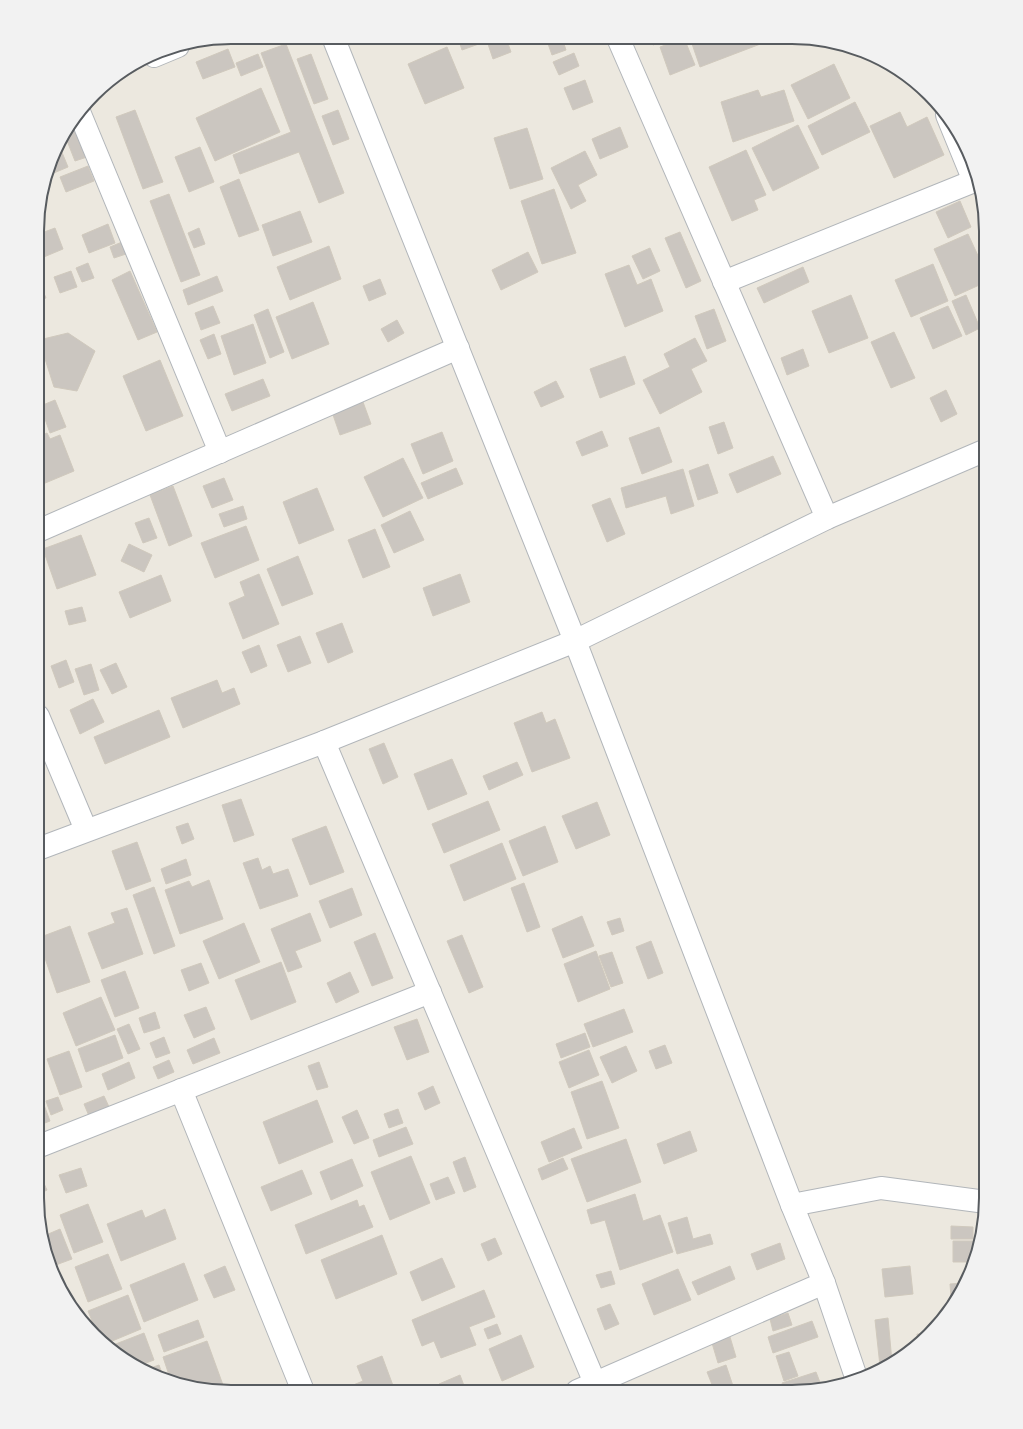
<svg xmlns="http://www.w3.org/2000/svg" width="1023" height="1429" font-family="Roboto,sans-serif">
  <style>
    .building { fill: #cbc6c0; stroke: #d0c9bd }
    .lines { fill: none; stroke-linecap: round; stroke-linejoin: round }
    .minor-casing { stroke: #b2b6ba; stroke-width: 24 }
    .minor { stroke: #fff; stroke-width: 22 }
    .rim { fill: none; stroke: #585c60; stroke-width: 2 }
  </style>
  <rect width="100%" height="100%" fill="#ece8df"/>
  <g class="building">
    <polygon points="458,38 506,38 511,52 493,59 487,41 462,50"/>
    <polygon points="546,38 562,38 566,50 552,55"/>
    <polygon points="651,38 670,38 653,45"/>
    <polygon points="684,38 695,65 670,75 660,47"/>
    <polygon points="690,38 761,39 763,43 700,67"/>
    <polygon points="286,44 344,193 319,203 299,152 240,174 233,155 291,132 261,53"/>
    <polygon points="447,47 464,88 425,104 408,64"/>
    <polygon points="228,49 235,67 203,79 196,62"/>
    <polygon points="574,53 579,66 559,75 553,62"/>
    <polygon points="258,54 263,67 241,76 236,63"/>
    <polygon points="311,54 328,99 314,104 297,59"/>
    <polygon points="834,64 850,98 808,119 791,85"/>
    <polygon points="585,80 593,102 573,110 564,88"/>
    <polygon points="261,88 280,132 215,161 196,118"/>
    <polygon points="758,90 761,97 784,90 794,121 733,142 721,102"/>
    <polygon points="855,102 870,132 822,155 808,126"/>
    <polygon points="135,110 163,182 143,189 116,117"/>
    <polygon points="338,110 349,139 333,145 322,116"/>
    <polygon points="900,112 907,127 927,117 944,155 894,178 870,126"/>
    <polygon points="74,121 87,157 75,161 64,133"/>
    <polygon points="798,125 819,168 773,191 752,148"/>
    <polygon points="620,127 628,147 600,159 592,139"/>
    <polygon points="527,128 543,179 510,189 494,138"/>
    <polygon points="200,147 214,182 189,192 175,157"/>
    <polygon points="61,150 68,167 49,175 57,152"/>
    <polygon points="746,150 766,195 754,200 758,210 732,221 709,167"/>
    <polygon points="585,151 597,175 578,185 586,201 571,209 551,168"/>
    <polygon points="88,166 94,181 66,192 60,177"/>
    <polygon points="239,179 259,230 239,237 220,187"/>
    <polygon points="554,189 576,253 542,264 521,201"/>
    <polygon points="169,194 200,275 181,282 150,201"/>
    <polygon points="960,201 971,227 948,238 936,212"/>
    <polygon points="300,211 312,242 273,256 262,225"/>
    <polygon points="108,224 115,243 89,253 82,235"/>
    <polygon points="55,228 63,249 39,259 43,270 39,272 39,234"/>
    <polygon points="199,228 205,244 194,248 188,233"/>
    <polygon points="680,232 701,281 686,288 665,238"/>
    <polygon points="968,234 986,273 986,282 955,296 934,249"/>
    <polygon points="122,242 126,254 114,258 110,247"/>
    <polygon points="329,246 341,279 290,300 277,267"/>
    <polygon points="650,248 660,271 643,279 632,256"/>
    <polygon points="528,252 538,272 501,290 492,270"/>
    <polygon points="88,263 94,278 82,282 76,268"/>
    <polygon points="933,264 948,301 911,317 895,280"/>
    <polygon points="629,265 637,285 651,279 663,311 625,327 605,274"/>
    <polygon points="803,267 809,282 764,303 757,288"/>
    <polygon points="71,271 77,287 60,293 54,277"/>
    <polygon points="130,271 157,332 138,340 112,280"/>
    <polygon points="217,276 223,291 188,305 183,290"/>
    <polygon points="380,279 386,294 369,301 363,286"/>
    <polygon points="39,282 46,298 39,300"/>
    <polygon points="851,295 868,338 829,353 812,311"/>
    <polygon points="966,295 980,328 966,335 952,301"/>
    <polygon points="313,302 329,344 292,359 276,317"/>
    <polygon points="213,306 220,323 201,330 195,313"/>
    <polygon points="948,306 962,336 933,349 920,318"/>
    <polygon points="268,309 284,352 270,358 254,315"/>
    <polygon points="714,309 726,341 707,349 695,316"/>
    <polygon points="397,320 404,333 388,342 381,329"/>
    <polygon points="253,324 266,363 234,375 221,336"/>
    <polygon points="894,332 915,378 891,388 871,342"/>
    <polygon points="68,333 95,351 77,391 54,387 39,340"/>
    <polygon points="214,334 221,354 208,359 200,340"/>
    <polygon points="695,338 707,361 691,369 702,392 660,414 643,380 670,367 664,354"/>
    <polygon points="803,349 809,366 787,375 781,358"/>
    <polygon points="625,356 635,384 600,398 590,369"/>
    <polygon points="160,360 183,416 146,431 123,376"/>
    <polygon points="38,376 44,395 38,396"/>
    <polygon points="263,379 270,396 232,411 225,394"/>
    <polygon points="556,381 564,397 541,407 534,392"/>
    <polygon points="946,390 957,414 941,422 930,398"/>
    <polygon points="55,400 66,427 50,433 45,419 38,422 38,407"/>
    <polygon points="363,402 371,424 340,435 332,412"/>
    <polygon points="724,422 733,448 718,454 709,427"/>
    <polygon points="659,427 672,462 642,474 629,438"/>
    <polygon points="602,431 608,446 582,456 576,442"/>
    <polygon points="442,432 453,461 423,474 411,444"/>
    <polygon points="47,433 50,439 60,435 74,471 38,486 38,437"/>
    <polygon points="773,456 781,474 737,493 729,474"/>
    <polygon points="403,458 423,498 383,517 364,477"/>
    <polygon points="708,464 718,493 698,500 689,471"/>
    <polygon points="456,468 463,484 428,499 421,483"/>
    <polygon points="683,469 694,506 671,514 666,496 626,508 621,488"/>
    <polygon points="224,478 233,500 212,508 203,486"/>
    <polygon points="173,486 192,536 169,546 150,495"/>
    <polygon points="317,488 334,530 299,544 283,502"/>
    <polygon points="610,498 625,534 607,542 592,505"/>
    <polygon points="243,506 247,519 224,527 219,514"/>
    <polygon points="410,511 424,540 394,553 381,525"/>
    <polygon points="149,518 157,538 143,543 135,523"/>
    <polygon points="246,526 259,560 215,578 201,543"/>
    <polygon points="375,529 390,567 363,578 348,540"/>
    <polygon points="81,535 96,575 57,589 43,549"/>
    <polygon points="129,544 152,555 144,572 121,561"/>
    <polygon points="298,556 313,594 282,606 267,569"/>
    <polygon points="259,574 279,624 243,639 229,603 245,596 240,582"/>
    <polygon points="460,574 470,602 433,616 423,588"/>
    <polygon points="161,575 171,601 130,618 119,592"/>
    <polygon points="82,607 86,621 69,625 65,611"/>
    <polygon points="342,623 353,652 328,663 316,633"/>
    <polygon points="300,636 311,663 288,672 277,645"/>
    <polygon points="259,645 267,666 251,673 242,652"/>
    <polygon points="66,660 74,682 59,688 51,666"/>
    <polygon points="116,663 127,687 112,694 100,670"/>
    <polygon points="91,664 99,690 84,695 75,669"/>
    <polygon points="217,680 222,693 234,688 240,704 183,728 171,698"/>
    <polygon points="93,699 104,722 80,734 70,710"/>
    <polygon points="159,710 170,737 105,764 94,737"/>
    <polygon points="542,712 546,723 555,719 570,758 532,772 514,723"/>
    <polygon points="384,743 398,777 383,784 369,749"/>
    <polygon points="452,759 467,794 428,810 414,774"/>
    <polygon points="517,762 523,775 489,790 483,776"/>
    <polygon points="241,799 254,835 234,842 222,805"/>
    <polygon points="488,801 500,830 444,853 432,824"/>
    <polygon points="597,802 610,835 576,849 562,816"/>
    <polygon points="188,823 194,839 182,844 176,827"/>
    <polygon points="326,826 344,872 310,885 292,839"/>
    <polygon points="545,826 558,862 523,876 509,841"/>
    <polygon points="137,842 151,881 126,890 112,851"/>
    <polygon points="502,843 516,879 464,901 450,865"/>
    <polygon points="258,858 262,870 270,866 273,874 288,869 298,896 260,909 243,863"/>
    <polygon points="186,859 191,875 166,884 161,869"/>
    <polygon points="209,880 223,919 180,934 165,890 189,881 192,887"/>
    <polygon points="524,883 540,927 527,932 511,888"/>
    <polygon points="154,887 175,946 154,954 133,895"/>
    <polygon points="352,888 362,915 330,928 319,901"/>
    <polygon points="127,908 143,954 102,969 88,933 115,923 111,913"/>
    <polygon points="310,913 321,941 295,951 302,967 288,972 271,929"/>
    <polygon points="582,916 594,946 563,958 552,929"/>
    <polygon points="620,918 624,931 612,935 607,922"/>
    <polygon points="244,923 260,962 219,979 203,941"/>
    <polygon points="70,926 90,982 57,993 38,938"/>
    <polygon points="375,933 393,978 372,986 354,942"/>
    <polygon points="462,935 483,987 469,993 447,941"/>
    <polygon points="651,941 663,973 648,979 636,947"/>
    <polygon points="596,951 610,989 578,1002 564,964"/>
    <polygon points="612,952 623,983 611,987 599,956"/>
    <polygon points="281,962 296,1002 251,1020 235,980"/>
    <polygon points="201,963 209,983 189,991 181,970"/>
    <polygon points="125,971 139,1008 115,1017 101,980"/>
    <polygon points="350,972 359,992 336,1003 327,983"/>
    <polygon points="101,997 115,1030 76,1046 63,1013"/>
    <polygon points="206,1007 215,1029 194,1038 184,1015"/>
    <polygon points="624,1009 633,1032 593,1047 584,1024"/>
    <polygon points="155,1012 160,1028 144,1033 139,1018"/>
    <polygon points="417,1019 429,1052 407,1060 394,1027"/>
    <polygon points="129,1024 140,1049 128,1054 117,1029"/>
    <polygon points="585,1033 590,1047 561,1058 556,1044"/>
    <polygon points="115,1035 123,1058 86,1072 78,1049"/>
    <polygon points="164,1037 170,1053 156,1058 150,1043"/>
    <polygon points="214,1038 220,1053 193,1064 187,1050"/>
    <polygon points="665,1045 672,1063 656,1069 649,1051"/>
    <polygon points="626,1046 637,1071 612,1083 600,1057"/>
    <polygon points="589,1050 599,1075 569,1088 559,1062"/>
    <polygon points="69,1051 82,1087 60,1095 47,1059"/>
    <polygon points="169,1060 174,1072 158,1079 153,1067"/>
    <polygon points="129,1062 135,1078 108,1090 102,1074"/>
    <polygon points="319,1062 328,1087 317,1090 308,1066"/>
    <polygon points="602,1081 619,1128 587,1139 571,1092"/>
    <polygon points="433,1086 440,1103 425,1110 418,1093"/>
    <polygon points="104,1096 110,1109 89,1116 84,1104"/>
    <polygon points="58,1097 63,1110 51,1115 46,1101"/>
    <polygon points="317,1100 333,1142 279,1164 263,1122"/>
    <polygon points="37,1104 38,1107 44,1105 50,1121 37,1126"/>
    <polygon points="398,1109 403,1123 389,1128 384,1114"/>
    <polygon points="357,1110 369,1138 354,1144 342,1117"/>
    <polygon points="406,1127 413,1144 379,1157 373,1140"/>
    <polygon points="574,1128 582,1148 549,1162 541,1142"/>
    <polygon points="690,1131 697,1151 664,1164 657,1144"/>
    <polygon points="626,1139 641,1182 587,1202 571,1159"/>
    <polygon points="411,1156 430,1203 390,1220 371,1172"/>
    <polygon points="465,1157 476,1187 464,1192 453,1162"/>
    <polygon points="563,1158 568,1169 542,1180 538,1169"/>
    <polygon points="352,1159 363,1186 331,1200 320,1172"/>
    <polygon points="81,1168 87,1186 66,1193 59,1175"/>
    <polygon points="302,1170 312,1194 271,1211 261,1187"/>
    <polygon points="39,1173 47,1190 37,1195 37,1174"/>
    <polygon points="448,1177 455,1193 436,1200 430,1184"/>
    <polygon points="635,1194 643,1221 660,1215 673,1252 620,1270 605,1220 591,1224 587,1210"/>
    <polygon points="357,1200 359,1207 364,1205 373,1227 306,1254 295,1225"/>
    <polygon points="88,1204 103,1242 74,1253 60,1215"/>
    <polygon points="165,1209 176,1239 121,1261 107,1224 142,1210 145,1218"/>
    <polygon points="687,1217 693,1239 710,1234 713,1244 677,1254 668,1223"/>
    <polygon points="951,1226 973,1227 973,1239 951,1239"/>
    <polygon points="60,1229 72,1259 53,1266 46,1235"/>
    <polygon points="382,1235 397,1274 336,1299 321,1260"/>
    <polygon points="495,1238 502,1254 488,1261 481,1244"/>
    <polygon points="953,1241 980,1241 975,1262 953,1262"/>
    <polygon points="780,1243 785,1259 757,1270 751,1254"/>
    <polygon points="108,1254 122,1289 88,1302 75,1267"/>
    <polygon points="442,1258 455,1287 422,1301 410,1272"/>
    <polygon points="184,1263 198,1300 144,1322 130,1285"/>
    <polygon points="225,1266 235,1290 214,1298 204,1275"/>
    <polygon points="730,1266 735,1279 698,1295 692,1282"/>
    <polygon points="910,1266 913,1294 885,1297 882,1269"/>
    <polygon points="678,1269 691,1300 654,1315 642,1284"/>
    <polygon points="611,1271 615,1284 601,1288 596,1275"/>
    <polygon points="964,1283 958,1297 951,1297 950,1284"/>
    <polygon points="484,1290 495,1317 469,1327 476,1345 441,1358 434,1341 422,1346 412,1320"/>
    <polygon points="128,1295 141,1329 105,1344 99,1338 88,1311"/>
    <polygon points="951,1300 956,1300 950,1309"/>
    <polygon points="610,1304 619,1324 605,1330 597,1309"/>
    <polygon points="788,1313 792,1325 773,1331 770,1319"/>
    <polygon points="888,1318 892,1362 887,1366 880,1366 875,1320"/>
    <polygon points="198,1320 204,1337 164,1352 158,1335"/>
    <polygon points="812,1321 818,1337 773,1353 768,1337"/>
    <polygon points="497,1324 501,1334 488,1339 484,1329"/>
    <polygon points="144,1333 154,1360 138,1366 113,1352 108,1347"/>
    <polygon points="917,1334 929,1334 918,1345"/>
    <polygon points="521,1335 534,1367 502,1381 489,1349"/>
    <polygon points="730,1337 736,1357 718,1363 712,1343"/>
    <polygon points="207,1341 223,1385 206,1390 171,1381 163,1357"/>
    <polygon points="789,1352 798,1376 784,1381 776,1356"/>
    <polygon points="382,1356 395,1391 347,1391 346,1388 363,1381 357,1366"/>
    <polygon points="159,1365 164,1379 157,1377 145,1370"/>
    <polygon points="726,1365 735,1392 715,1392 707,1372"/>
    <polygon points="816,1372 821,1385 792,1392 785,1392 782,1383"/>
    <polygon points="460,1375 466,1391 442,1391 439,1384"/>
    <polygon points="654,1386 657,1392 644,1392"/>
  </g>
  <g class="lines">
    <defs>
      <g id="minor">
        <polyline points="333,37 575,641 792,1205 824,1283 856,1377"/>
        <polyline points="618,38 827,518"/>
        <polyline points="154,56 178,46"/>
        <polyline points="80,114 220,452"/>
        <polyline points="947,115 974,181"/>
        <polyline points="724,282 974,181"/>
        <polyline points="38,531 458,348"/>
        <polyline points="38,716 86,830"/>
        <polyline points="324,742 595,1383"/>
        <polyline points="38,849 324,742 575,641 827,518 986,450"/>
        <polyline points="181,1090 303,1391"/>
        <polyline points="37,1147 430,992"/>
        <polyline points="792,1205 881,1188 986,1202"/>
        <polyline points="577,1391 824,1283"/>
      </g>
    </defs>
    <use href="#minor" class="minor-casing"/>
    <use href="#minor" class="minor"/>
  </g>
  <path d="M0 0H1023V1429H0ZM231 44H792A187 187 0 0 1 979 231V1198A187 187 0 0 1 792 1385H231A187 187 0 0 1 44 1198V231A187 187 0 0 1 231 44Z" fill="#f2f2f2" fill-rule="evenodd"/>
  <path class="rim" d="M231 44H792A187 187 0 0 1 979 231V1198A187 187 0 0 1 792 1385H231A187 187 0 0 1 44 1198V231A187 187 0 0 1 231 44Z"/>
</svg>
